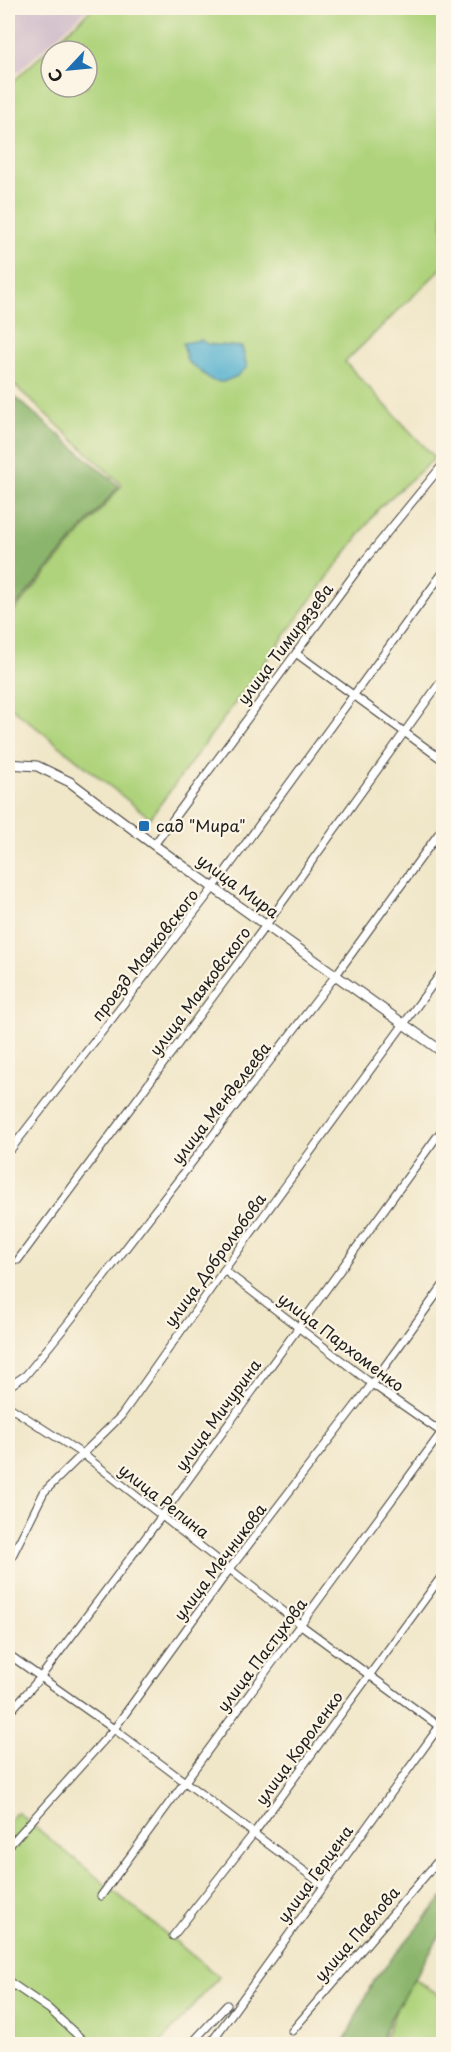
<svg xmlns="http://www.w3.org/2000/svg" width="451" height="2052" font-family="'Playpen Sans',sans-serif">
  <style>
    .industrial { fill: #d1bdca }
    .green { fill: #afd37c; stroke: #66784c; stroke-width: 1.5; fill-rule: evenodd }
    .forest { fill: #8bb56c; stroke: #546844; stroke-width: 1.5 }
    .water { fill: #51afcf; stroke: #366676; stroke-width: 1.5 }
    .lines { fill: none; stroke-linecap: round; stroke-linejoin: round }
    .minor-casing { stroke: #3c3a36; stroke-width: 9 }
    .secondary-casing { stroke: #3c3a36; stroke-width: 11 }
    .minor { stroke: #fff; stroke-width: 7 }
    .secondary { stroke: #fff; stroke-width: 9 }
    .poi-dot { fill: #1f6fb2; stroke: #fcf5e5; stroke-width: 2 }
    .labels { text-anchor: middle; stroke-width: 4.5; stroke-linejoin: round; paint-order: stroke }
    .street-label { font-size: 16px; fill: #1c1c1c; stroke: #fcf5e5 }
    .poi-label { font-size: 16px; fill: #1c1c1c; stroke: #fcf5e5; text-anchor: start }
  </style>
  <rect width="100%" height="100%" fill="#fcf5e5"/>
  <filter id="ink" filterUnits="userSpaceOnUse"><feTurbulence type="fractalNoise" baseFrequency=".0167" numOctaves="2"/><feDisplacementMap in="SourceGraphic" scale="12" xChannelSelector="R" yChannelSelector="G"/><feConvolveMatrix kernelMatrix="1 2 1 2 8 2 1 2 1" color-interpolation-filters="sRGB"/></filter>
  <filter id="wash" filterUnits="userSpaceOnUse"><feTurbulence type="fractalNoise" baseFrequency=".008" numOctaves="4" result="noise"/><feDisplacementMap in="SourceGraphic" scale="24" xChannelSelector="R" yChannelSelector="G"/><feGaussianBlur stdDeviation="1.35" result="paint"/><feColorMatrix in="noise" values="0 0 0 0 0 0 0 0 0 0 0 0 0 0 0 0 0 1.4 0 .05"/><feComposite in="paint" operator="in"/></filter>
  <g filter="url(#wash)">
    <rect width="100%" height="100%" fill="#f0e6c8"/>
    <polygon class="industrial" points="8,8 89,8 8,81"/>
    <g class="green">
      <path d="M93,8H443V267L345,362L435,458L379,508L150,818L8,705V618L122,485L8,379V86ZM51,51H87V87H51Z"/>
      <polygon points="17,1812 219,1977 159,2044 8,2044 8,1822"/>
      <polygon points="409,1976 443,1997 443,2044 383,2044"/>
    </g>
    <g class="forest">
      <polygon points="8,391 119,486 8,615"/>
      <polygon points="443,1897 443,1930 390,2019 380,2044 343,2044 373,1981"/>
    </g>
    <polygon class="water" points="201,340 207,344 242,347 247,367 237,376 223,382 213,381 187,361 183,343"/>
  </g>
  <g filter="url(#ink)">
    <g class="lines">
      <defs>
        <g id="minor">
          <polyline points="297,654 444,761"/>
          <polyline points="154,845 364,561 444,463"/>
          <polyline points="11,1149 214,887 444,571"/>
          <polyline points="18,1260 266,925 444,677"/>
          <polyline points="224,1270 372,1384 444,1434"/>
          <polyline points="8,1387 26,1375 69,1322 336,975 444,826"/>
          <polyline points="8,1406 84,1455 301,1625 444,1730"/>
          <polyline points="8,1564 44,1492 121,1416 224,1270 444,969"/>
          <polyline points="8,1654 114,1729 323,1885"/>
          <polyline points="8,1714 40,1678 161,1517 444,1127"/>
          <polyline points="8,1847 114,1729 229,1570 372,1384 444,1284"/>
          <polyline points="101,1896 444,1429"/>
          <polyline points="173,1936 254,1833 444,1573"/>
          <polyline points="8,1981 49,2009 87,2044"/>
          <polyline points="292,2031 444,1854"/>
          <polyline points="191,2044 227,2005"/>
          <polyline points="210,2044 444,1720"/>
        </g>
        <polyline id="secondary" points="8,764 37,766 70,782 154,845 444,1053"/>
      </defs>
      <use href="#minor" class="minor-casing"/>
      <use href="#secondary" class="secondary-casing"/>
      <use href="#minor" class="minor"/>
      <use href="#secondary" class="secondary"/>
    </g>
  </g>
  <rect class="poi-dot" x="138" y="820" width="12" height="12" rx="3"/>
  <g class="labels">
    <g class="street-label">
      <text transform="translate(285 644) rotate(-53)" y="6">улица Тимирязева</text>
      <text transform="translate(238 886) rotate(36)" y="6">улица Мира</text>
      <text transform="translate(145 955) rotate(-52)" y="6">проезд Маяковского</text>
      <text transform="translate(200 991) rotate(-53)" y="6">улица Маяковского</text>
      <text transform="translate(221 1103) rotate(-52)" y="6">улица Менделеева</text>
      <text transform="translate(215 1260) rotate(-54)" y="6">улица Добролюбова</text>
      <text transform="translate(341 1342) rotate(37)" y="6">улица Пархоменко</text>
      <text transform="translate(218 1415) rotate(-54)" y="6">улица Мичурина</text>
      <text transform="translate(164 1501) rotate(38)" y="6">улица Репина</text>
      <text transform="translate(220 1562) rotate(-53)" y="6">улица Мечникова</text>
      <text transform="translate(262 1655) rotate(-53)" y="6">улица Пастухова</text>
      <text transform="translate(299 1748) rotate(-54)" y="6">улица Короленко</text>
      <text transform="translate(315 1874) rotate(-54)" y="6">улица Герцена</text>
      <text transform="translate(357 1934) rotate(-49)" y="6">улица Павлова</text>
    </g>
    <g class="poi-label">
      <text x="156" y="832">сад "Мира"</text>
    </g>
  </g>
  <rect width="451" height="2052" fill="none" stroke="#fcf5e5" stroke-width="30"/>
  <g transform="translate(69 69) rotate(244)"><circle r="28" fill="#fcf5e5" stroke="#a29e95" stroke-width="1.5"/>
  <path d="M0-4.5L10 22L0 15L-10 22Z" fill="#1f6fb2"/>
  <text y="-9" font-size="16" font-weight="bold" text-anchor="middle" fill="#1c1c1c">С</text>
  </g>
</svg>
